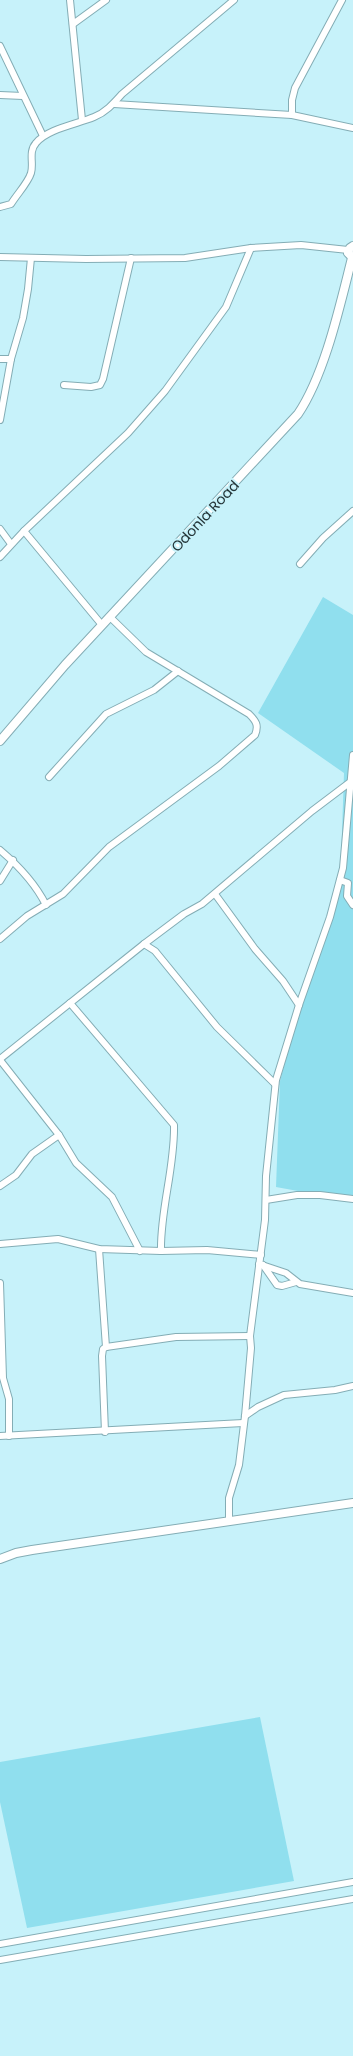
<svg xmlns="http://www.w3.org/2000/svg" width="353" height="2056" font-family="Poppins,sans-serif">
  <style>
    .green { fill: #90dfee }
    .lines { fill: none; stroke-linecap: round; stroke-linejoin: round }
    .minor-casing { stroke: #84adb5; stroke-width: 8 }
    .tertiary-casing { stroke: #84adb5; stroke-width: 10 }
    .minor { stroke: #fff; stroke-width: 6 }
    .tertiary { stroke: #fff; stroke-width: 8 }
    .labels { text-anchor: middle; stroke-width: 4; stroke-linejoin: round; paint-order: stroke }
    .street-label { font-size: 14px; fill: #243538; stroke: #c7f2fa }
  </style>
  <rect width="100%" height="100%" fill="#c7f2fa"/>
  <g class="green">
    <polygon points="323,597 353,615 353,1201 276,1187 280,1081 309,973 328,915 341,862 344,773 258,713"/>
    <polygon points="260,1717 294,1881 27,1928 0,1802 0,1762"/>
  </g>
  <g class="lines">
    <defs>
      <g id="minor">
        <polyline points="70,0 82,120"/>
        <polyline points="73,24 106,0"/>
        <polyline points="0,46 43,136"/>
        <polyline points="0,95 23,96"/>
        <polyline points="114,104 292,115 353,128"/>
        <polyline points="292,115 292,100 295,88 342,0"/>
        <path d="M0,207L11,204C17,194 28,183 31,173C34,163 28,152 36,143C47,129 77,124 94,117C106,112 113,104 122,94L234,0"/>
        <polyline points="0,257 86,259 185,258 251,248 301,245 348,250"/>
        <polyline points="0,359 11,359"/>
        <polyline points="64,385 91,387 100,385 103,379 131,258"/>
        <polyline points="0,420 11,359 23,318 28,289 31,258"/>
        <polyline points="0,529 11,544"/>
        <polyline points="24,531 102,625"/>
        <polyline points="0,557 24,531 128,433 165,391 226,307 251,248"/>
        <polyline points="300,564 323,538 353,511"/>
        <polyline points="49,777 106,714 154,690 178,671"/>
        <path d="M0,850C19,866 35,883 46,905"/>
        <polyline points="340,880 348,883 347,896 353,905"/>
        <polyline points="0,881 13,860"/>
        <polyline points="215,894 255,949 283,981 299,1005"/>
        <path d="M0,939L27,916L63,894L109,847L219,766L255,735C259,725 256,721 249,714L146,652L110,617"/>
        <polyline points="144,944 155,951 217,1027 275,1084"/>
        <path d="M70,1003L174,1125C175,1167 160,1210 161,1251"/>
        <polyline points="0,1059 144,944 184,914 202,904 312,811 349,783"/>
        <polyline points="0,1060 59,1135 76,1163 112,1197 140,1251"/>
        <polyline points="0,1186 16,1175 32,1154 59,1135"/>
        <polyline points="266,1200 297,1195 320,1195 353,1199"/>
        <polyline points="0,1244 58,1239 99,1249 161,1251 207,1250 261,1255"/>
        <polyline points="99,1249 106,1347"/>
        <polyline points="259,1264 286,1273 300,1284 353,1293"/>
        <polyline points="263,1265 277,1285 282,1286 296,1282"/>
        <polyline points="0,1283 3,1378 9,1399 9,1436"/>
        <polyline points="245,1416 258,1407 284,1395 335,1390 353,1386"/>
        <polyline points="105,1432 102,1356 103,1349 106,1347 176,1337 250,1336"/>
        <polyline points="0,1436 243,1423"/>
        <polyline points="229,1521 229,1498 239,1465 245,1416 251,1348 250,1336 265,1220 266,1176 276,1080 299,1005 330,917 343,868 353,755"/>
        <polyline points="0,1944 353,1882"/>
        <polyline points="0,1960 353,1899"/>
      </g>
      <g id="tertiary">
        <polyline points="353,246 350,248 348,253 353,258"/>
        <path d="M0,741L65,665L298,414C325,374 340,305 352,258"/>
        <polyline points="0,1559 16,1553 32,1550 353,1503"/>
      </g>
    </defs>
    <use href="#minor" class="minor-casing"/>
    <use href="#tertiary" class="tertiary-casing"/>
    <use href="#minor" class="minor"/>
    <use href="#tertiary" class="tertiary"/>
  </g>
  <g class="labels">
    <g class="street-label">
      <text transform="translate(205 516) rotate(-47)" y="5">Odonla Road</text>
    </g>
  </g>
</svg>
